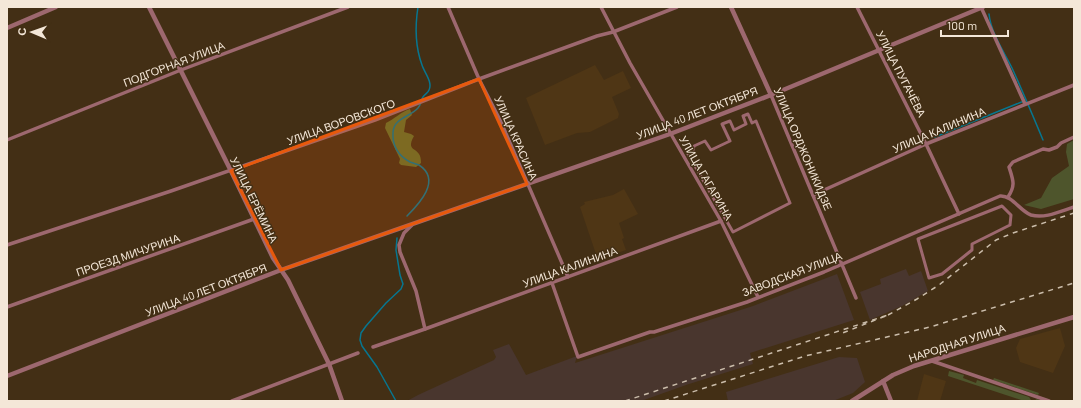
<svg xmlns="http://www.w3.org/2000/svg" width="1081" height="408" font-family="Barlow,sans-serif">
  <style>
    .industrial { fill: #49362e }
    .built { fill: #4f3615 }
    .green { fill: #4e552c }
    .forest { fill: #636e29 }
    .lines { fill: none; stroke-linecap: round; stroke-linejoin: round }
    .stream { stroke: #077690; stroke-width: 1.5 }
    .pedestrian { stroke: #9d686f; stroke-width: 3 }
    .minor { stroke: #9d686f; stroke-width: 3.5 }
    .tertiary { stroke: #9d686f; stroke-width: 4.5 }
    .rail { stroke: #cbbdab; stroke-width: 1.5; stroke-dasharray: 5 5; stroke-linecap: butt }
    .marked { fill: #e8590c; fill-opacity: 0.2; stroke: #e8590c; stroke-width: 3; stroke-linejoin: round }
    .labels { text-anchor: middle; stroke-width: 3; stroke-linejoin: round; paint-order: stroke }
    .street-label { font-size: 11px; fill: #f4e7d8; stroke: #432f15 }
  </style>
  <rect width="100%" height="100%" fill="#432f15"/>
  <g class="industrial">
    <polygon points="906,269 909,276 921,271 928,291 902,306 870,320 860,292 881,284 880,279"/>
    <polygon points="837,274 854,320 750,353 753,364 689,384 641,401 407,401 418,395 494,360 496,357 493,350 509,344 526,375 577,356 575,363 753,306"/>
    <polygon points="839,357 857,358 865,382 853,393 833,401 728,401 726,392"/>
  </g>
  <g class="built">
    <polygon points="595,65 604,80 623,71 631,88 612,97 619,114 618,118 590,132 577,133 545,145 526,98"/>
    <polygon points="624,189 638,214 619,223 624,238 622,239 626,250 598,260 580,207 585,204 584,202 613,195"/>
    <polygon points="1060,328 1065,346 1053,373 1020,362 1016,348 1020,339"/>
    <polygon points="924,374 946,381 940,401 917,401"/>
  </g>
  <g class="green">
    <polygon points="1074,140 1074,199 1041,209 1024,205 1041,198 1052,178 1069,166 1066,152 1067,144"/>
    <polygon points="949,371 964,375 963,378 976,383 977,380 1029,397 1031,400 1034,401 1037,399 1042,401 1024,401 948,376"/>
    <polygon points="994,378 1039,393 1038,395 993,380"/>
  </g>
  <path class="forest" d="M410,109L412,115L406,120L404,132L411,134L414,136C404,154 422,145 421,163L416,167L401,165L399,163L400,159L385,128L386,123C395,119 400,112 410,109Z"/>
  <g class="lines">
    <g class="stream">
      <path d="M989,14C991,33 1004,52 1012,68C1023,92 1033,116 1043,140"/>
      <polyline points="935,137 1024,101"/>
      <path d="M407,216C419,204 442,180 419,165C416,164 413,163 410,162C399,156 392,146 393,132C394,118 410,117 418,108C421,105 421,100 423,97C425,94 428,93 429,90C433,82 424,72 422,65C415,46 415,26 418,7"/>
      <polyline points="396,401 377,367 362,346 360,340 361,333 366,326 386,303 401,289 403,284 400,275 396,250 397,238"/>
    </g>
    <g class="pedestrian">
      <polygon points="748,114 752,123 756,121 790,203 733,232 688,154 693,151 694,146 705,141 711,150 730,141 722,124 730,121 734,130 746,124 743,116"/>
      <polygon points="1002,206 1011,215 1010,225 972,244 972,250 942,274 929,278 918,239"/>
    </g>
    <g class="minor">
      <polyline points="448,7 479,79 501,122 568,277"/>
      <polyline points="601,7 630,63 721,221 758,297"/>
      <polyline points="857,7 926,144 959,214"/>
      <polyline points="981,7 1025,104"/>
      <polyline points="771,95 856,298"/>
      <polyline points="7,140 181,70 348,7"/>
      <polyline points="813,195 926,144 1074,85"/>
      <path d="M1008,197C1016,185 1013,180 1009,167L1013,162L1043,149L1049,150L1057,147L1061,143L1074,137"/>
      <polyline points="412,225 404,233 399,245 400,252 416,291 425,329"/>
      <polyline points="7,245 171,191 375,120 479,79 597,36 613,32 677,7"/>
      <path d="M552,283L578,357L650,332H654L747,302L824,272L1000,196C1012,195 1020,211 1031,215C1045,219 1061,211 1074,207"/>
      <polyline points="7,307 254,219"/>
      <polyline points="373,347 425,329 721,221"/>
      <polyline points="932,361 1049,401"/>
      <polyline points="232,401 358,353"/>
    </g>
    <g class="tertiary">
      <polyline points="149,7 231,171 273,258 288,280 329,364 342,401"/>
      <polyline points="731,7 771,95"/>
      <polyline points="7,28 56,7"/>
      <polyline points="7,376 281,270 670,134 771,95 983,7"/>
      <polyline points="883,381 891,401"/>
      <polyline points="852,401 893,375 914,366 1074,317"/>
    </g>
    <g class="rail">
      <polyline points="888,315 917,299 939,285 996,240 1013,233 1074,213"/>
      <polyline points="625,401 888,315 840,334"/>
      <polyline points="664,401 805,356 930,327 1074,283"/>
    </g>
  </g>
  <path class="marked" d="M479,79L527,184L281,270L231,171Z"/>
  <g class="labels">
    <g class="street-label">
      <text transform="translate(174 64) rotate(-21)" y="4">ПОДГОРНАЯ УЛИЦА</text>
      <text transform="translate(901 74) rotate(63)" y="4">УЛИЦА ПУГАЧЁВА</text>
      <text transform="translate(697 113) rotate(-21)" y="4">УЛИЦА 40 ЛЕТ ОКТЯБРЯ</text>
      <text transform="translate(341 122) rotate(-20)" y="4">УЛИЦА ВОРОВСКОГО</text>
      <text transform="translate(939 130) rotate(-23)" y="4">УЛИЦА КАЛИНИНА</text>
      <text transform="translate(516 138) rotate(66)" y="4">УЛИЦА КРАСИНА</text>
      <text transform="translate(803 149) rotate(67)" y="4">УЛИЦА ОРДЖОНИКИДЗЕ</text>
      <text transform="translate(706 178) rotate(60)" y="4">УЛИЦА ГАГАРИНА</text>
      <text transform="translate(254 200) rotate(64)" y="4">УЛИЦА ЕРЁМИНА</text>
      <text transform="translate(128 255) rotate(-19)" y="4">ПРОЕЗД МИЧУРИНА</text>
      <text transform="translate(570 267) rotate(-20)" y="4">УЛИЦА КАЛИНИНА</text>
      <text transform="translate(792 274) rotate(-21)" y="4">ЗАВОДСКАЯ УЛИЦА</text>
      <text transform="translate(206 290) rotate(-21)" y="4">УЛИЦА 40 ЛЕТ ОКТЯБРЯ</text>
      <text transform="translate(957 343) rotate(-18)" y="4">НАРОДНАЯ УЛИЦА</text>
    </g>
  </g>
  <rect width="1081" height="408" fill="none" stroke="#f4e7d8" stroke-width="16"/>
  <g transform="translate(32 32) rotate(272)" stroke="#432f15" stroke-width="3" paint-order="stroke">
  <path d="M0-3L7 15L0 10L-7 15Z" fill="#f4e7d8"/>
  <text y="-6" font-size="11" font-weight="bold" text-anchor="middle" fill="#f4e7d8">С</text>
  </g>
  <path d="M941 30v6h67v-6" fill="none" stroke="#f4e7d8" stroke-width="2"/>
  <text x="947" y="30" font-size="12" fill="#f4e7d8" stroke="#432f15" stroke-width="3" paint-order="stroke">100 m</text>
</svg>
